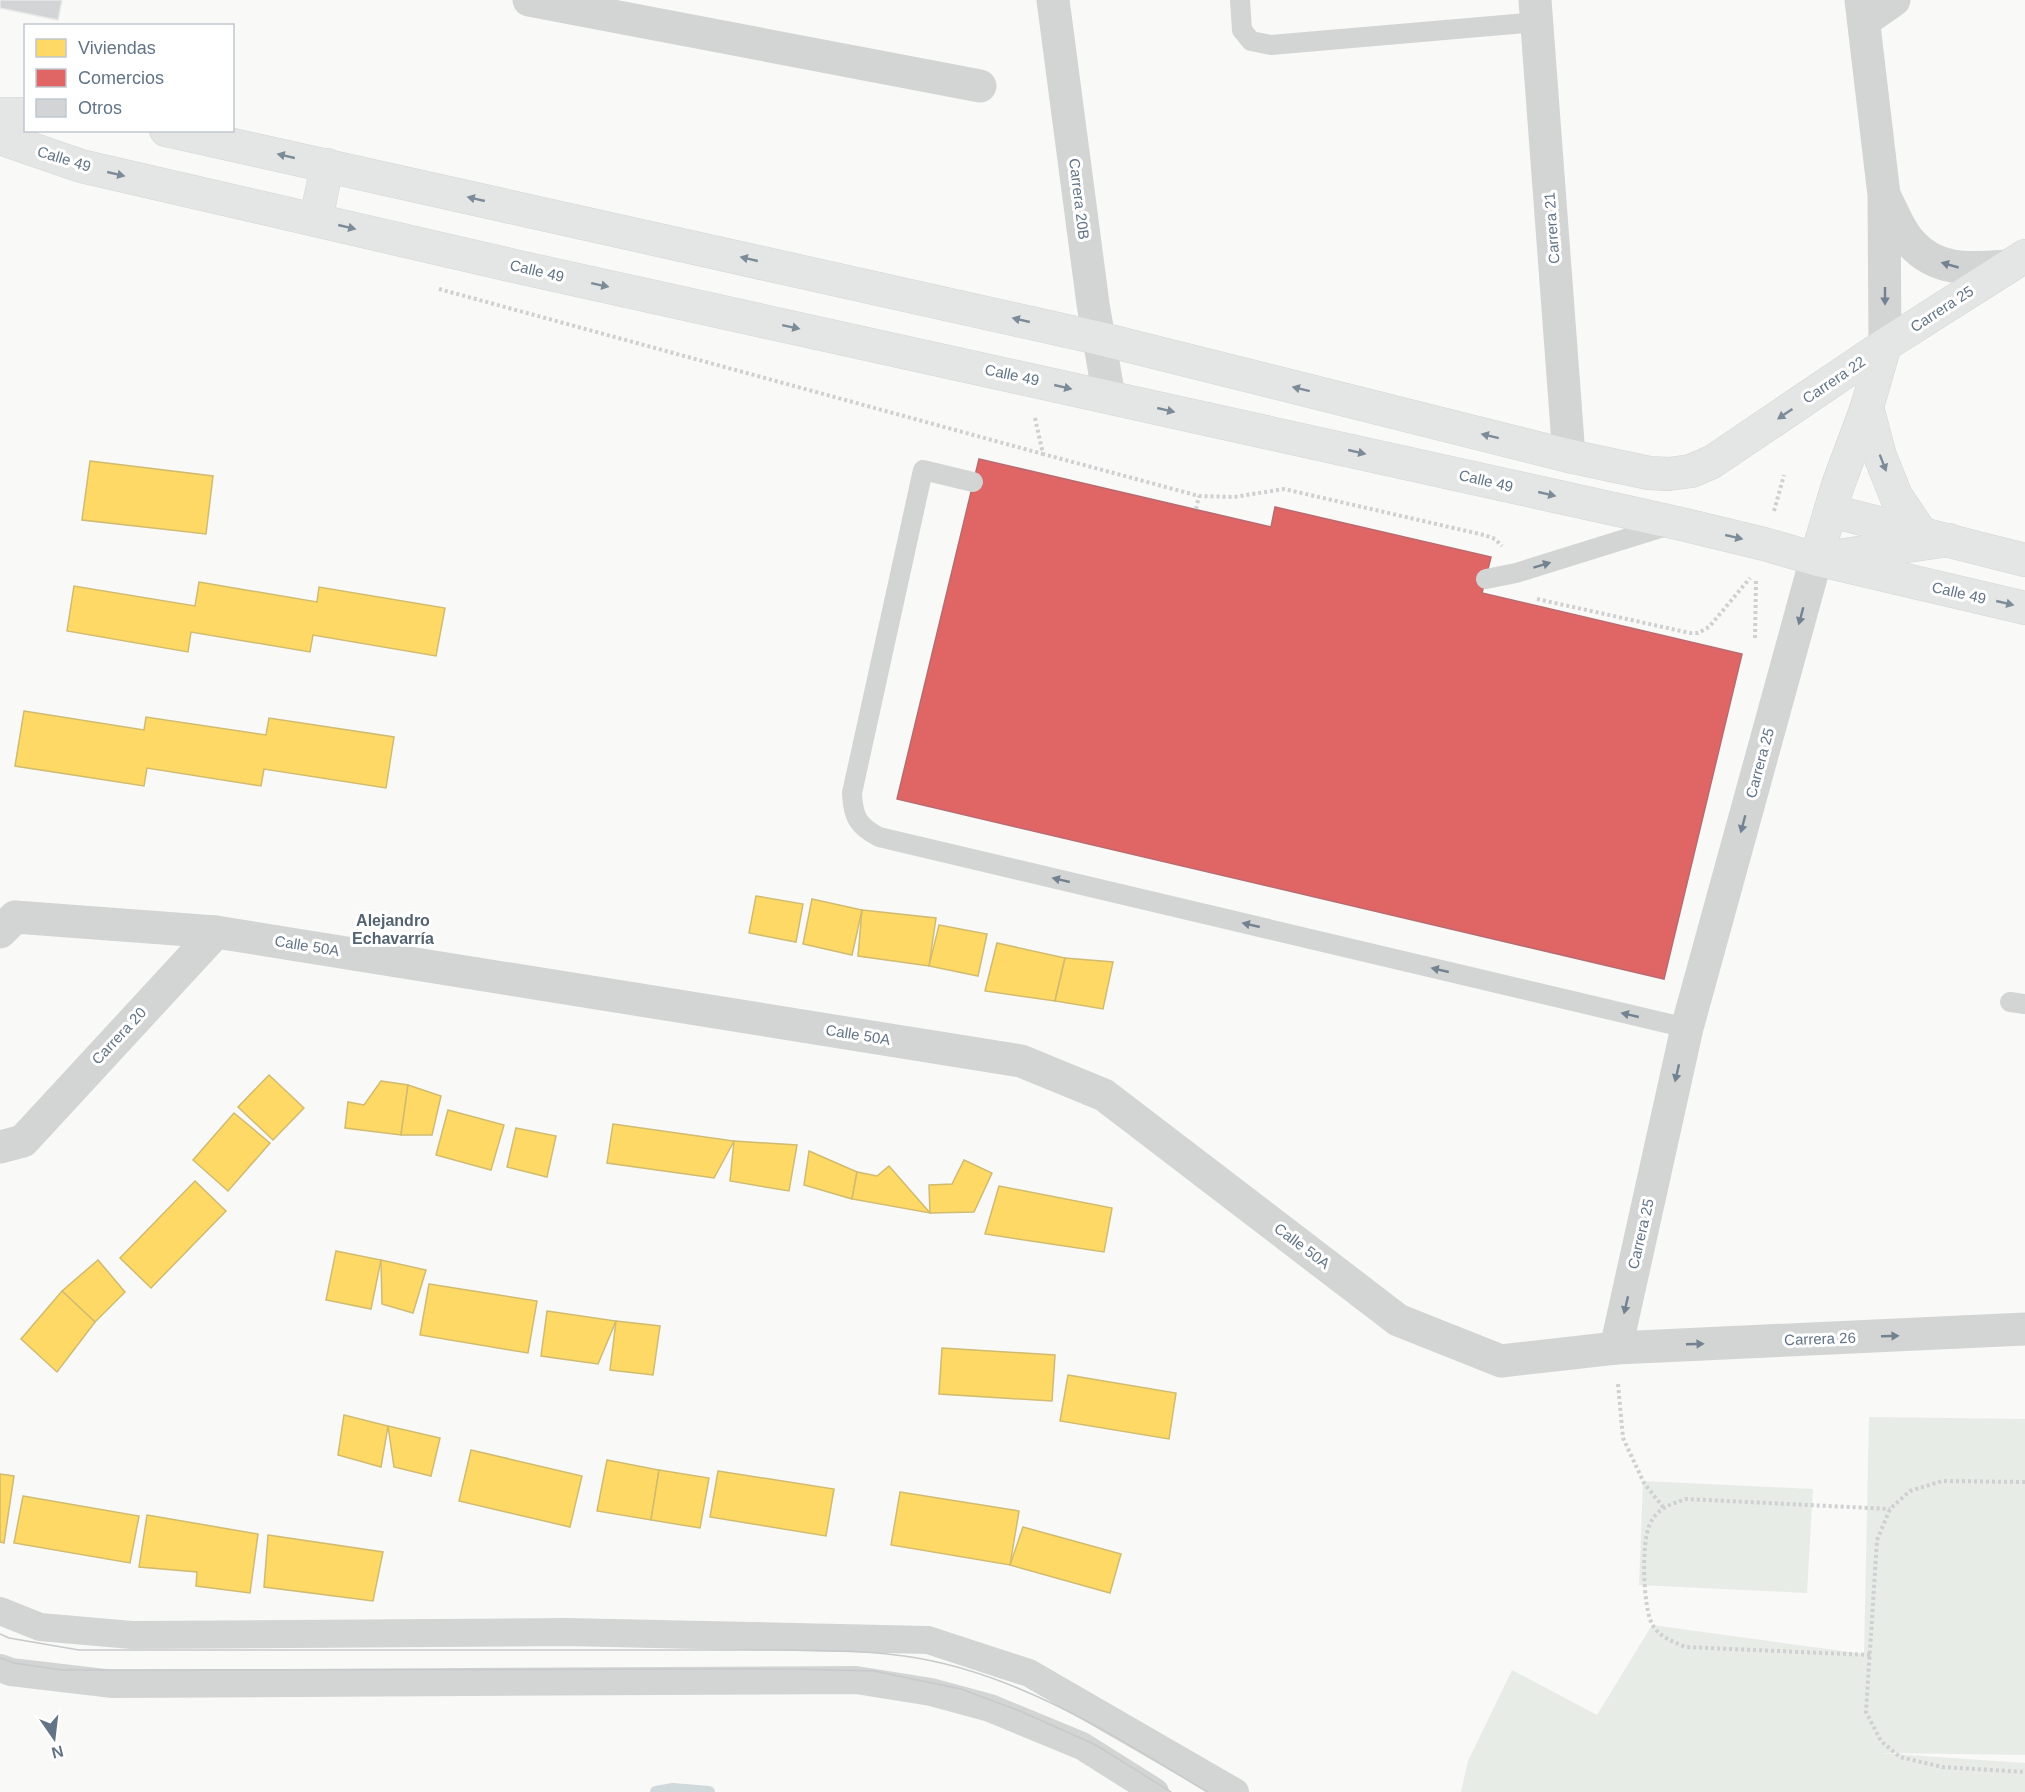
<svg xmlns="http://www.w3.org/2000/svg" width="2025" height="1792" font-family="Helvetica,sans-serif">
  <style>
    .green { fill: #e8ece6 }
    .homes { fill: #ffd966; stroke: #d0bb6f; stroke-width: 1.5 }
    .shops { fill: #e06666; stroke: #ba6a6f; stroke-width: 1.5 }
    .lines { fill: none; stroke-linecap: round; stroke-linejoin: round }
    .stream { stroke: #d0d9db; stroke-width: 12 }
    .building { fill: #d2d4d5; stroke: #e8e8e8; stroke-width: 1.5 }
    .secondary-casing { stroke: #d4d6d7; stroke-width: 34 }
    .path { stroke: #ced0d1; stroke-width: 4; stroke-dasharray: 3 3; stroke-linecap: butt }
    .service { stroke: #d3d4d4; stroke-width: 20 }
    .pedestrian { stroke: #d3d4d4; stroke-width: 28 }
    .minor { stroke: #d3d4d4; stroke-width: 33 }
    .tertiary { stroke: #d3d4d4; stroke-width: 33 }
    .secondary { stroke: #e4e5e5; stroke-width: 33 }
    .tram { stroke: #c7c9ca; stroke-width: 1.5 }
    .oneway { fill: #7c8b98 }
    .oneway2 { fill: #738291 }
    .labels { text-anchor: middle; stroke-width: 6; stroke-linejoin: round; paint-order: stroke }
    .street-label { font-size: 15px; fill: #627485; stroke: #fff }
    .neighbourhood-label { font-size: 16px; font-weight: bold; fill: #546370; stroke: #fff }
  </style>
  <rect width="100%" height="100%" fill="#f9f9f8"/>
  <g class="green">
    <polygon points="1869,1417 2025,1419 2025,1755 1880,1753 2025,1763 2025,1792 1461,1792 1468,1761 1512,1670 1597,1715 1652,1625 1864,1654"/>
    <polygon points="1643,1481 1813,1489 1807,1593 1639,1585"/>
  </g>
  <g class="homes">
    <polygon points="90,461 213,476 206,534 82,520"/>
    <polygon points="199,582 317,602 319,587 445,608 436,656 313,635 310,652 191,632 188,652 67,631 74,586 195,606"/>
    <polygon points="24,711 144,730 146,717 266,735 269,718 394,737 386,788 264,769 261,786 147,768 144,786 15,766"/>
    <polygon points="756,896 803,904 796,942 749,933"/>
    <polygon points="812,899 862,910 852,955 803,944"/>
    <polygon points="862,910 936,918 929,966 858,956"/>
    <polygon points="939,925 987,934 978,976 929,966"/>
    <polygon points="997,943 1065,958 1055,1001 985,991"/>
    <polygon points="1065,958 1113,962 1103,1009 1055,1001"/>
    <polygon points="269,1075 304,1108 273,1140 238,1107"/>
    <polygon points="381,1081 408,1085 401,1135 345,1128 348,1102 364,1105"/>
    <polygon points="408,1085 441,1096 432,1135 401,1135"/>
    <polygon points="448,1110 504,1125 491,1170 436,1155"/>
    <polygon points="234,1113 270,1143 228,1191 193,1160"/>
    <polygon points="613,1124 734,1141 714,1178 607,1163"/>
    <polygon points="516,1128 556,1136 547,1177 507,1167"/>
    <polygon points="734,1141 797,1145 789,1191 730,1181"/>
    <polygon points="809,1151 857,1172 852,1199 804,1185"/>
    <polygon points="964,1160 992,1173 974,1212 930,1213 929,1185 952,1184"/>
    <polygon points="889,1166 930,1213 852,1199 857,1172 877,1176"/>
    <polygon points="195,1181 226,1211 151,1288 120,1258"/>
    <polygon points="999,1186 1112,1208 1104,1252 985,1234"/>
    <polygon points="336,1251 381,1260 371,1309 326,1300"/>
    <polygon points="98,1260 125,1292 95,1322 62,1291"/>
    <polygon points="381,1260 426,1270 413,1313 382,1304"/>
    <polygon points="429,1284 537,1301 528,1353 420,1335"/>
    <polygon points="62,1291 95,1322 57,1372 21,1339"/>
    <polygon points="547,1311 616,1321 598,1364 541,1356"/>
    <polygon points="616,1321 660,1326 653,1375 610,1370"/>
    <polygon points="942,1348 1055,1355 1052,1401 939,1394"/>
    <polygon points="1068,1375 1176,1393 1169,1439 1060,1421"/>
    <polygon points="344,1415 388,1426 381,1467 338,1455"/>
    <polygon points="388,1426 440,1438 431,1476 394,1467"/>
    <polygon points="471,1450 582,1476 570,1527 459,1501"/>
    <polygon points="607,1460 659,1470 651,1520 597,1511"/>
    <polygon points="659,1470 709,1478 700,1528 651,1520"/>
    <polygon points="718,1471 834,1489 826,1536 710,1517"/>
    <polygon points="0,1474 14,1476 4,1543 0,1542"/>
    <polygon points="900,1492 1019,1511 1010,1565 891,1545"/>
    <polygon points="23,1496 139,1516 130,1563 14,1543"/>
    <polygon points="147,1515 258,1534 250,1593 196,1586 197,1572 139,1567"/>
    <polygon points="1023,1527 1121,1554 1110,1593 1010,1565"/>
    <polygon points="268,1535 383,1552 373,1601 264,1587"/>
  </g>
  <polygon class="shops" points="979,459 1271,527 1275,507 1491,557 1482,593 1742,654 1664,979 897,799"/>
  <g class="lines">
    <polyline class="stream" points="656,1792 673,1789 709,1792"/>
  </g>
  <polygon class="building" points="0,0 62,0 58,20 0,8"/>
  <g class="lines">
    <defs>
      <g id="secondary">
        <polyline points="0,114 26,114"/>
        <polyline points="166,130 1098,338 1569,456 1649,473 1669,474 1691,471 1712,462 1885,345 2025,256"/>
        <polyline points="0,138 81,166 523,268 1677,523 1764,544 1816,559 2025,608"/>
        <polyline points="316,220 327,165"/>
        <polyline points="1885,345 1867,407 1838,485 1816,559 1949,540"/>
        <polyline points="1867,407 1880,456 1896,496 1921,533"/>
        <polyline points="1831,511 2025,560"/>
      </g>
    </defs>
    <use href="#secondary" class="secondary-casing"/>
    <g class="path">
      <polyline points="439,289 1043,454"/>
      <polyline points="1035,418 1043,454 1199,496 1234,497 1284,489 1484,535 1495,539 1502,546"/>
      <polyline points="1196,509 1199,496"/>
      <polyline points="1774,511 1784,475"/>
      <polyline points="1537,599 1690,633 1698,633 1709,627 1750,578"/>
      <polyline points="1755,638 1756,579"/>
      <polyline points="1618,1384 1623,1438 1644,1483 1663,1507"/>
      <polyline points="2025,1482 1942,1481 1910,1491 1890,1509 1877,1540 1866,1712 1881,1741 1900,1757 1942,1767 2025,1772"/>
      <path d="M1870,1655L1685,1647C1672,1641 1659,1637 1652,1624C1643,1607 1641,1541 1650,1524C1657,1508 1671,1504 1686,1499L1890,1509"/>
    </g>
    <g class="service">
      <polyline points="1240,0 1242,30 1251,41 1271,45 1537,22"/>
      <path d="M973,482L923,470L852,793C853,817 858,826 879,837L1687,1028"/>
      <polyline points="1486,579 1516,573 1670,525"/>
      <polyline points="2010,1002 2025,1004"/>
    </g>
    <g class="pedestrian">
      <polyline points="0,1611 40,1627 132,1635 566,1632 928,1640 1029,1673 1235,1792"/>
      <polyline points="0,1668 11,1672 113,1684 856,1680 931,1692 990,1708 1082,1746 1155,1792"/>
    </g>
    <g class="minor">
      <polyline points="529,0 980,86"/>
      <polyline points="1861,0 1884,195 1885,345"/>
      <polyline points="1864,21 1894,0"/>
      <path d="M1886,199C1894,214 1900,232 1912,244C1939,273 1972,268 2008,266"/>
      <polyline points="0,932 15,917 216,932 1021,1061 1104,1095 1398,1320 1501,1361 1616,1348 2025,1329"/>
      <polyline points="0,1147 23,1141 216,932"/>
      <polyline points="1616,1348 1687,1028 1816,559"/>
    </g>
    <g class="tertiary">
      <polyline points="1053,0 1093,304 1109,397"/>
      <polyline points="1535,0 1569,456"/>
    </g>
    <use href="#secondary" class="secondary"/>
    <g class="tram">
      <path d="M0,1634L9,1638L79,1650H786C825,1651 865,1650 904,1656C1015,1671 1113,1735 1207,1792"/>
      <polyline points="0,1658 14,1663 62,1670 798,1669 874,1671 961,1689 1020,1711 1096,1745 1171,1792"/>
    </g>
  </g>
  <defs><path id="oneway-solid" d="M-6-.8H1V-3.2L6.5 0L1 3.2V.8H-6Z" transform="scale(1.5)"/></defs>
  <g class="oneway">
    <use href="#oneway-solid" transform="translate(286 156) rotate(-167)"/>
    <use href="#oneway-solid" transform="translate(116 174) rotate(13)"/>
    <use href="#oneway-solid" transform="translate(476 199) rotate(-167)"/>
    <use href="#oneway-solid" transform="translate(347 227) rotate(13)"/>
    <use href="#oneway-solid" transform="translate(749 259) rotate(-167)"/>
    <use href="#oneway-solid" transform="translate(600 285) rotate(12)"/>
    <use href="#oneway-solid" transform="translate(1021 320) rotate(-167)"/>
    <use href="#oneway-solid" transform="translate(791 327) rotate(12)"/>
    <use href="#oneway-solid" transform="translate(1063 387) rotate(13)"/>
    <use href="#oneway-solid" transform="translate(1301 389) rotate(-166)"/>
    <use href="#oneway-solid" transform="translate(1166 410) rotate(13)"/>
    <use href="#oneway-solid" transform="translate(1785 414) rotate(146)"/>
    <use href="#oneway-solid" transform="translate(1490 436) rotate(-166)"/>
    <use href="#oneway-solid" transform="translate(1357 452) rotate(13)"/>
    <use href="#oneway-solid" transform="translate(1883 463) rotate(69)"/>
    <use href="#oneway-solid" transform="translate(1547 494) rotate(13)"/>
    <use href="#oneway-solid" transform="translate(1734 537) rotate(13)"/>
    <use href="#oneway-solid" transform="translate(2005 603) rotate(13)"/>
  </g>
  <g class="oneway2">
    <use href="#oneway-solid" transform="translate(1950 265) rotate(-164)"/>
    <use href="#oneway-solid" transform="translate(1885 296) rotate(90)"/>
    <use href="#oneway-solid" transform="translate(1542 565) rotate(-17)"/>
    <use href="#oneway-solid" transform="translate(1801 616) rotate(105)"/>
    <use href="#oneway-solid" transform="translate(1743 824) rotate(105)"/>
    <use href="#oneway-solid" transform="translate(1061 880) rotate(-167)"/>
    <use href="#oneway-solid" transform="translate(1251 925) rotate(-167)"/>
    <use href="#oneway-solid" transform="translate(1440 970) rotate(-167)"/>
    <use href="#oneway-solid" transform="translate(1630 1015) rotate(-167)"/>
    <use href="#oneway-solid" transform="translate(1677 1073) rotate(103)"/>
    <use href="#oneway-solid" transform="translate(1626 1305) rotate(103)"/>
    <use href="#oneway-solid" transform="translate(1890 1336) rotate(-2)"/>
    <use href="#oneway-solid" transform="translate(1695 1344) rotate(-2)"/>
  </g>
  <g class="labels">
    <g class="street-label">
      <text transform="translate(64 159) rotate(17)" y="5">Calle 49</text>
      <text transform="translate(1079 199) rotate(83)" y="5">Carrera 20B</text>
      <text transform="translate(1552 228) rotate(-94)" y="5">Carrera 21</text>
      <text transform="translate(537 271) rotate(13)" y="5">Calle 49</text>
      <text transform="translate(1942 309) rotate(-33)" y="5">Carrera 25</text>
      <text transform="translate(1012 375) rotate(12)" y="5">Calle 49</text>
      <text transform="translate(1834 380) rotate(-34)" y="5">Carrera 22</text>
      <text transform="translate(1486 481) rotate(13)" y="5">Calle 49</text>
      <text transform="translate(1959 593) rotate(13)" y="5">Calle 49</text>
      <text transform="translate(1760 763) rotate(-75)" y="5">Carrera 25</text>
      <text transform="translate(307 946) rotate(9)" y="5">Calle 50A</text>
      <text transform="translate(858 1035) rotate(9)" y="5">Calle 50A</text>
      <text transform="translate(119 1036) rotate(-47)" y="5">Carrera 20</text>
      <text transform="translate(1641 1234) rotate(-77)" y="5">Carrera 25</text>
      <text transform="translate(1302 1246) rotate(37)" y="5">Calle 50A</text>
      <text transform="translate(1820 1339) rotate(-2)" y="5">Carrera 26</text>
    </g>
    <g class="neighbourhood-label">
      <text x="393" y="926">Alejandro<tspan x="393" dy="18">Echavarría</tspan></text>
    </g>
  </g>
  <rect x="24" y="24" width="210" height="108" fill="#ffffff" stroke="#c0c7ce" stroke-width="1.5"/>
  <rect x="36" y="39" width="30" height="18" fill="#ffd966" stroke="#c0c7ce" stroke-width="1.5"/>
  <text x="78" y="54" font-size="18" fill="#627485">Viviendas</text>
  <rect x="36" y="69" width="30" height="18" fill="#e06666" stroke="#c0c7ce" stroke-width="1.5"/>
  <text x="78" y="84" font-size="18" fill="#627485">Comercios</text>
  <rect x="36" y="99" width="30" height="18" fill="#d2d4d5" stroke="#c0c7ce" stroke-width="1.5"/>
  <text x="78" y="114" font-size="18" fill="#627485">Otros</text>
  <g transform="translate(54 1738) rotate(166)" stroke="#ffffff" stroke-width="4.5" paint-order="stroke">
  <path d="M0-4.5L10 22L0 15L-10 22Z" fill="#627485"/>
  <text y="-9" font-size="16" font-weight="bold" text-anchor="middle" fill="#627485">N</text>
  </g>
</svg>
